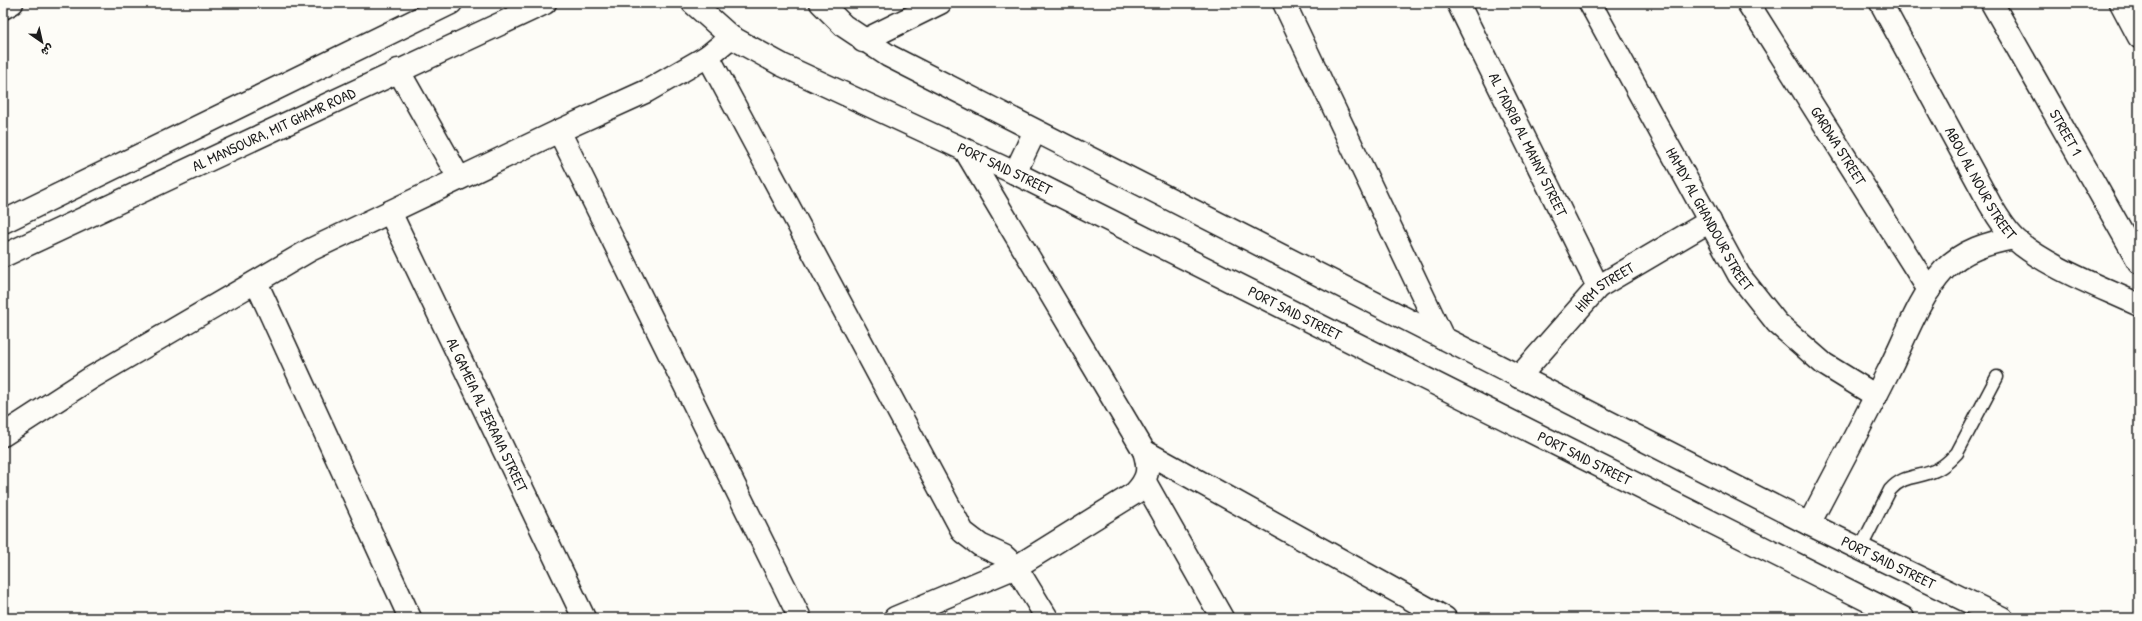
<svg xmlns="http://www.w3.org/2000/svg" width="2142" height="621" font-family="'Patrick Hand','Playpen Sans Arabic',sans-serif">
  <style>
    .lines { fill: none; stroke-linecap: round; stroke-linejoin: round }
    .service-casing { stroke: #1c1c1c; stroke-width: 15 }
    .minor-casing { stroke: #1c1c1c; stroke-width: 25 }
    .tertiary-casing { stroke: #1c1c1c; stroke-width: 25 }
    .secondary-casing { stroke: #1c1c1c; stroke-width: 25 }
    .service { stroke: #fdfcf7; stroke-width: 12 }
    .minor { stroke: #fdfcf7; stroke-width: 22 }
    .tertiary { stroke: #fdfcf7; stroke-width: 22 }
    .secondary { stroke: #fdfcf7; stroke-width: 22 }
    .labels { text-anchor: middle; stroke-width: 3.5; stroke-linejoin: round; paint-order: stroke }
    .street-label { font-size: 15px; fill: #1c1c1c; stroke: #fdfcf7 }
  </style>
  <rect width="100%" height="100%" fill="#fdfcf7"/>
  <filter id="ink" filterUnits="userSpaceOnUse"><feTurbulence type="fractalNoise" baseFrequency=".025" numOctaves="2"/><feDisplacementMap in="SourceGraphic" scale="8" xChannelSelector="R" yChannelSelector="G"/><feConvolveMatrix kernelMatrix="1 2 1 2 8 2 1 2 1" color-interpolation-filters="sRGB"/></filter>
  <g filter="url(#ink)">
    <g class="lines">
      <defs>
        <path id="service" d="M1860,549L1890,490C1905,473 1920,479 1938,469C1946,465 1951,459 1957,453L1997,377"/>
        <g id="minor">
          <polyline points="1284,3 1443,338"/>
          <path id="s1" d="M1458,3L1598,287"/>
          <path id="s2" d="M1590,3L1739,275L1777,323L1824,364L1876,396"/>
          <path id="s3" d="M1748,3L1929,290"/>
          <path id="s4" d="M1881,3L1990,204C1997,216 2005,229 2015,239C2046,267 2101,287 2139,305"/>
          <path id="s5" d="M1992,3L2139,262"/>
          <polyline points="2121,3 2139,37"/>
          <polyline points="3,8 12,3"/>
          <polyline points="863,41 940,3"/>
          <polyline points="708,56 963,532 980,545 1004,556 1016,567 1047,618"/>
          <polyline points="398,70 459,178"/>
          <polyline points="559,131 800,618"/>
          <path id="s6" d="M390,212L584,618"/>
          <polyline points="256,282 410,618"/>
          <path id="s7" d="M1519,377L1598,287L1710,221"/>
          <polyline points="3,435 91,378 310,250 559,131 647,91 708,56 731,37"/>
          <polyline points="1144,451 1445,618"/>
          <polyline points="1145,482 1222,618"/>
          <path d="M1809,524C1835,474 1862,424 1887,374C1904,341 1919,297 1944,270C1963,250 1988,243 2014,238"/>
          <path d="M895,618L1016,567L1135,493C1148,479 1150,470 1144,451L965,150"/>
        </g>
        <g id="tertiary">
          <path id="s8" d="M693,3L731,37L782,65L1015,173L1903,618"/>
          <path id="s9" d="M821,3L844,26L889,56L1809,524L2002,618"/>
          <polyline points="1015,173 1035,131"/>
        </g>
        <g id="secondary">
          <polyline points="3,222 451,3"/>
          <path id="s10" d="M3,256L545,3"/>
        </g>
      </defs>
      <use href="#service" class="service-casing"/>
      <use href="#minor" class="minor-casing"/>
      <use href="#tertiary" class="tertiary-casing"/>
      <use href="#secondary" class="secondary-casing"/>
      <use href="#service" class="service"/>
      <use href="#minor" class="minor"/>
      <use href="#tertiary" class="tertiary"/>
      <use href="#secondary" class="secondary"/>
    </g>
  </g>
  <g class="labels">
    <g class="street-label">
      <text dy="5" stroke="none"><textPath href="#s10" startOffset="299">AL MANSOURA, MIT GHAMR ROAD</textPath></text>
      <text dy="5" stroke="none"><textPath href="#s5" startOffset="149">STREET 1</textPath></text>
      <text dy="5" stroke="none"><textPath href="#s1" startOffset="158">AL TADRIB AL MAHNY STREET</textPath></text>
      <text dy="5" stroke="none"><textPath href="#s3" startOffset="169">GARDWA STREET</textPath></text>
      <text dy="5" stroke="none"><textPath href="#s8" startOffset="355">PORT SAID STREET</textPath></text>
      <text dy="5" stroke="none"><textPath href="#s4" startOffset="206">ABOU AL NOUR STREET</textPath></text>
      <text dy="5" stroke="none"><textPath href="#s2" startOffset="247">HAMDY AL GHANDOUR STREET</textPath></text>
      <text dy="5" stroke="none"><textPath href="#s7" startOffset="125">HIRM STREET</textPath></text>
      <text dy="5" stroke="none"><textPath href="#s8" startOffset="679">PORT SAID STREET</textPath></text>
      <text dy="5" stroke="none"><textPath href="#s6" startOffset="225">AL GAMEIA AL ZERAAIA STREET</textPath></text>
      <text dy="5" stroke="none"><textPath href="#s8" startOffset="1003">PORT SAID STREET</textPath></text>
      <text dy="5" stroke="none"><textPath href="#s9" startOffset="1207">PORT SAID STREET</textPath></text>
    </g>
  </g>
  <rect width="2142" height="621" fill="none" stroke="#fdfcf7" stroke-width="16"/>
  <rect x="8" y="8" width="2126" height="605" fill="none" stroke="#1c1c1c" stroke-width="1.5" filter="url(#ink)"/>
  <g transform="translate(42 42) rotate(146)" stroke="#fdfcf7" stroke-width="3" paint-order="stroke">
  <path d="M0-3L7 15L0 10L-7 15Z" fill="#1c1c1c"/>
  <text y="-6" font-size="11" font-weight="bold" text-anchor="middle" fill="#1c1c1c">ش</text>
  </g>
</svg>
